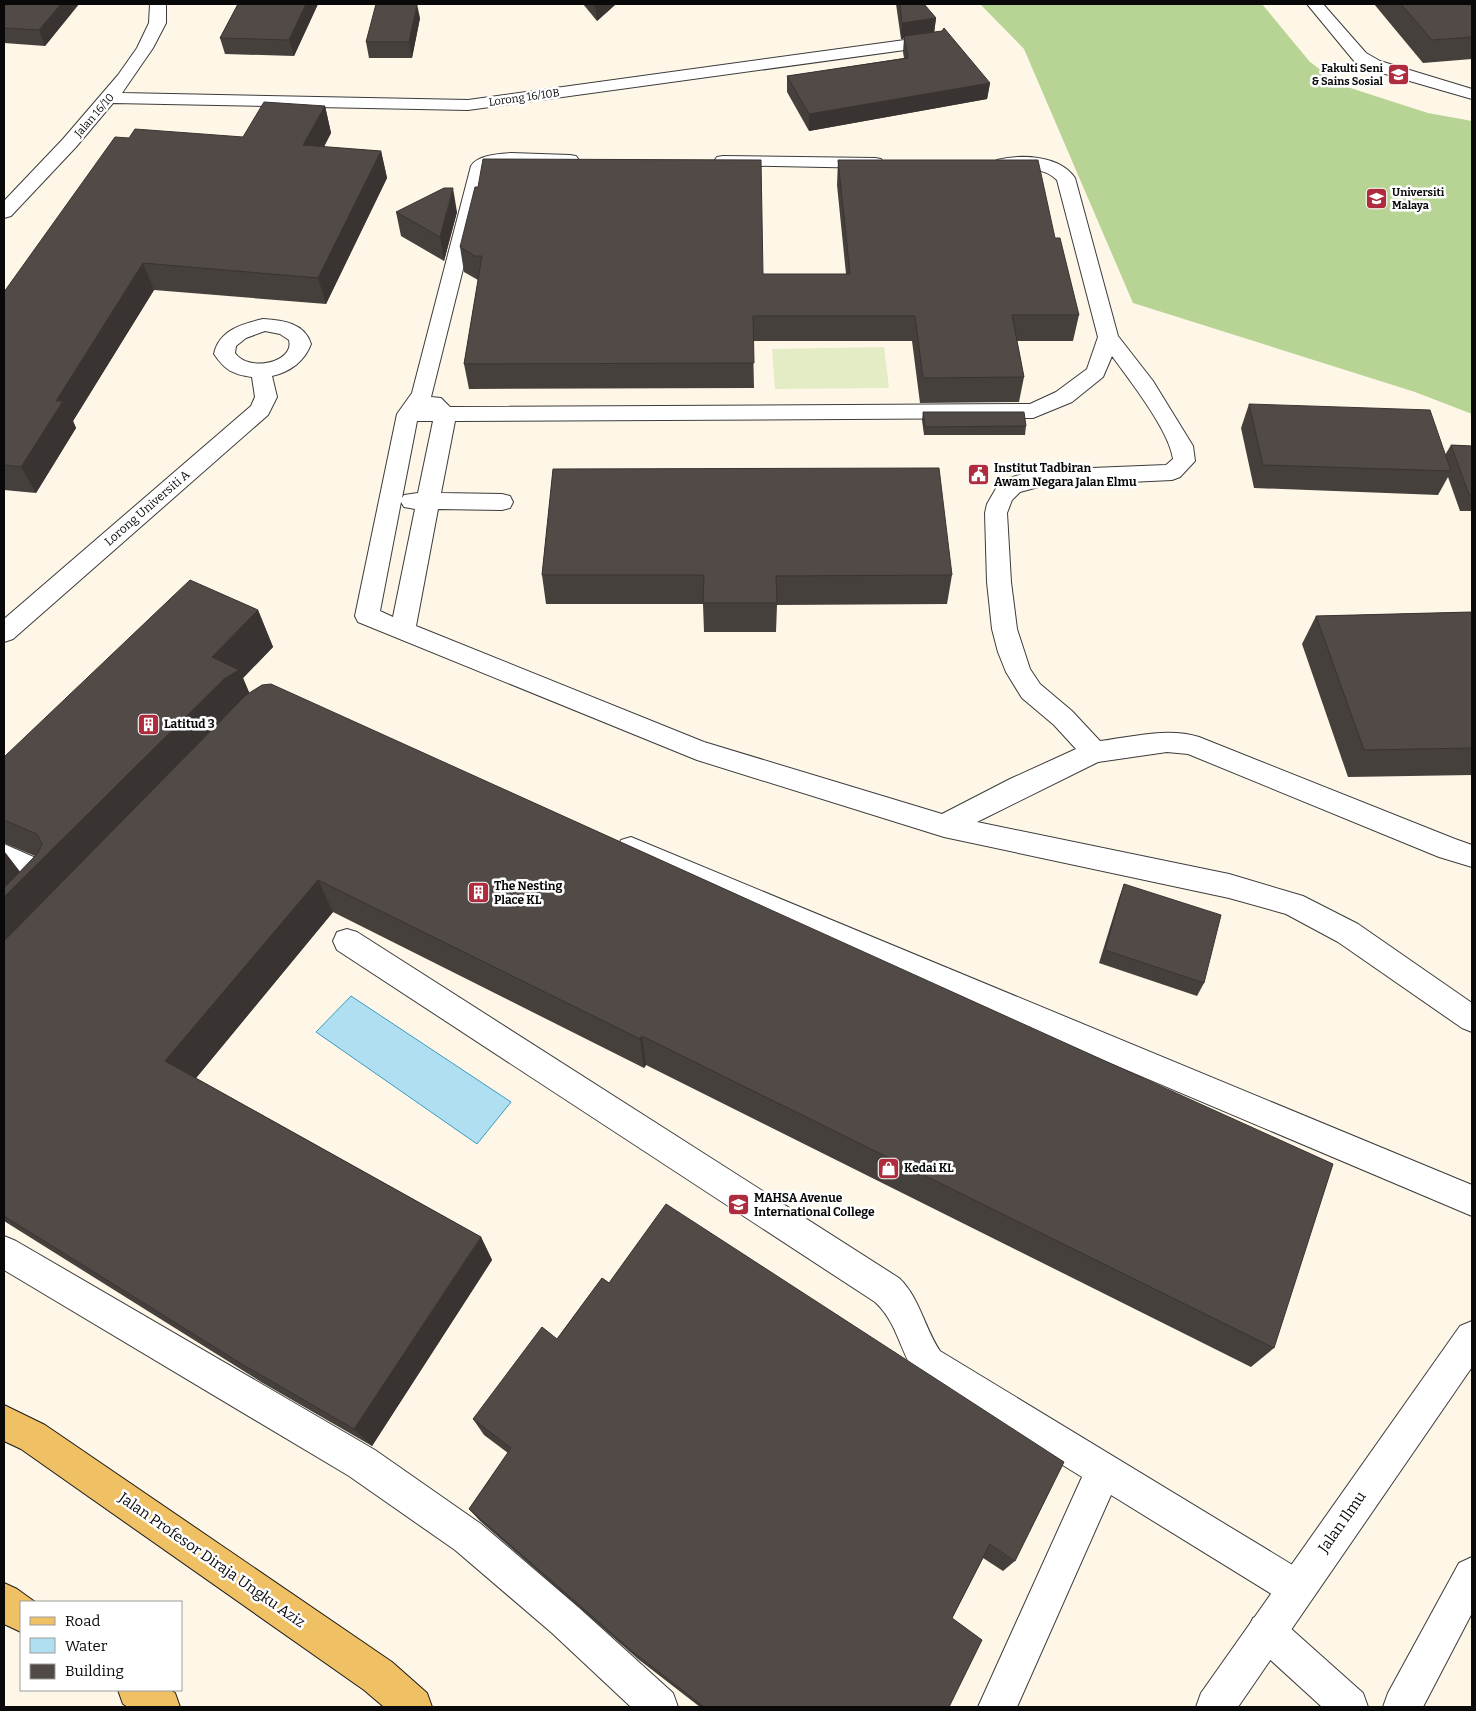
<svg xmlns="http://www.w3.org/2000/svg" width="1476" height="1711" font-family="Bitter,serif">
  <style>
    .forest { fill: #b7d495 }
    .pitch { fill: #e3ecc5 }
    .water { fill: #afdff1; stroke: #3b9bc3 }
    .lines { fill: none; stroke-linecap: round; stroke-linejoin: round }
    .service-casing { stroke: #3c3c3c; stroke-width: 2 }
    .minor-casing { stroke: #3c3c3c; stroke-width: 2 }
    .primary-casing { stroke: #1a1a1a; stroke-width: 2 }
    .service { fill: #fff; fill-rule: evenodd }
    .minor { fill: #fff; fill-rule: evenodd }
    .primary { fill: #f0c065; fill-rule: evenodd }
    .wall { fill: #46403d }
    .shaded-wall { fill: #393432 }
    .building { fill: #514a47; stroke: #393432 }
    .labels { text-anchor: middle; stroke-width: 5; stroke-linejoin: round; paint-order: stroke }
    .far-poi-label { font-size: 11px; font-weight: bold; fill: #090909; stroke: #fff; text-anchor: end }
    .far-street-label { font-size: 11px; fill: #090909; stroke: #fff }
    .poi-label { font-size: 12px; font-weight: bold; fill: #090909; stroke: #fff; text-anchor: start }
    .street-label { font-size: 12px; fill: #090909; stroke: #fff }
    .near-street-label { font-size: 15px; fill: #090909; stroke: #fff }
  </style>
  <rect width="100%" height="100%" fill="#fef7e7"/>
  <polygon class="forest" points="980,4 1262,4 1310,62 1341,85 1428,113 1472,121 1472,414 1415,392 1133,303 1024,49"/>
  <polygon class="pitch" points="884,347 889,388 775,389 772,349"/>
  <polygon class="water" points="351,996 511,1102 477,1144 316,1032"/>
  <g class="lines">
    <defs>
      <g id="service">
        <polygon points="1307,4 1323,4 1366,53 1380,61 1472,89 1472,99 1368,69 1354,61"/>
        <path d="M511,153L570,155L576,156L579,160L576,164L570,165L511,164L488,169L431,397L441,398L450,407L1030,404L1056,392L1087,369L1098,337L1057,180C1040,163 1017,173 997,168L994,164L997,160C1021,154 1060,155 1075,178L1118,336L1153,381L1193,446L1195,461L1180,477L1172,480L1042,486L1020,492L1012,500L1007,513L1011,582L1017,629L1030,669L1040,684L1072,711L1100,741C1132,737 1168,727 1199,737L1455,839L1472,845V867L1439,857L1188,754L1167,752L1098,762L977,822L1229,874L1303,896L1358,924L1472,1003V1032L1462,1028L1338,942L1286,914L1229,898L944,837L697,760L358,622L355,616L397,414L412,393L471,166C478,155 499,154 511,153ZM1112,356C1130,381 1169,430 1173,459L1166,465L1042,470L1025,473L1010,478L998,485L987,504L985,513L987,582L992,629L998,652L1006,672L1022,698L1054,725L1076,749L1010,779L942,814L704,742L416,626L438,509L502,510L510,508L513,502L510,496L502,494L441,493L455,421L1033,418L1072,402L1103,377ZM417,421H433L418,493L404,495L402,498ZM401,502L404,507L415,509L393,617L380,611Z"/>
        <polygon points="723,156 875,158 881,159 884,163 881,167 875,168 717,165 714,161 717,157"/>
        <path d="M263,319C282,320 305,323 311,344C305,361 290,372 272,376L277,397L268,415L13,639L4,642V619L251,406L255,397L252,377C232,374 225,370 214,354C219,330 242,324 263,319ZM265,331L280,334L289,340C295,362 249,373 235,353L236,346L246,338Z"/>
        <polygon points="631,837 1472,1185 1472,1216 621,856 617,848 621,840"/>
        <polygon points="4,844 61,869 65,877 61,885 14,935 4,938 4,907 30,880 4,868"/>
        <path d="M347,929L357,932L899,1278C920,1298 924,1327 940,1351L1309,1575L1315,1588L1309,1601L1296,1607L1283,1601L1111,1495L1017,1707H978L1082,1477L916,1375C900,1351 897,1322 875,1302L337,950L333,941L337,932Z"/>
        <polygon points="4,1236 16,1241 375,1450 481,1524 578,1607 673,1693 678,1707 631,1707 552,1633 455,1550 349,1476 4,1270"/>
        <polygon points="1472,1557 1472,1613 1423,1707 1383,1707 1388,1693 1459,1563"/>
        <polygon points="1266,1612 1279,1618 1363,1693 1368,1707 1322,1707 1253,1644 1247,1631 1253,1618"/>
      </g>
      <g id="minor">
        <polygon points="150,4 166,4 166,23 153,48 122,93 468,100 934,36 940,37 942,41 940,45 934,46 468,110 113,103 76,147 11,216 4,218 4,201 63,139 118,75 137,48 149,23"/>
        <polygon points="1472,1321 1472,1367 1238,1707 1196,1707 1201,1693 1460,1326"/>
      </g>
      <g id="primary">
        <polygon points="4,1405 45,1425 392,1662 427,1693 432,1707 384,1707 364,1690 21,1449 4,1441"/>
        <polygon points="4,1583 17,1589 35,1602 21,1602 21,1632 4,1624"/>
        <polygon points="118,1690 170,1690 175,1693 180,1707 128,1707 123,1704"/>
      </g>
    </defs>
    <use href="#service" class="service-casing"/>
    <use href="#minor" class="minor-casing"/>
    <use href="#primary" class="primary-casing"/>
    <use href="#service" class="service"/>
    <use href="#minor" class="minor"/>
    <use href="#primary" class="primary"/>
  </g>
  <g class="wall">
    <polygon points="4,4 79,4 45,46 4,43"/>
    <polygon points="238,4 318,4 294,56 225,54 220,38"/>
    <polygon points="583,4 616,4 597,21"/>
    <polygon points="896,4 924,4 936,18 934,32 990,83 987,99 809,131 787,92 787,76 904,58 903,52 904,38 901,39"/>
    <polygon points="1374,4 1472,4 1472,59 1423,63"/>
    <polygon points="420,18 412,58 369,58 366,42"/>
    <polygon points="325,106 331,133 324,147 381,151 387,178 326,304 154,290 73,421 76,428 36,493 4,490 4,292 129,138 243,137"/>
    <polygon points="838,160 1055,238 1079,315 1073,341 1017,341 1024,377 1019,402 920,403 912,341 753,341 754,388 469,389 464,364 478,280 464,272 460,247 763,274 846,274 837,185"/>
    <polygon points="396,212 457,212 444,261 401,236"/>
    <polygon points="1249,404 1445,455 1451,445 1472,446 1472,511 1460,511 1448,477 1438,495 1254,488 1241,428"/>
    <polygon points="923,412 1026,426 1025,435 924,435 922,420"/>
    <polygon points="553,469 952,575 947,604 777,605 776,632 704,632 703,604 546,604 542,575"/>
    <polygon points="258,610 273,647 243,678 249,693 1274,1348 1251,1367 646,1065 644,1068 333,912 196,1078 481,1237 492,1260 372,1446 261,1382 4,1221 4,851 20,872 35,856 4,843 4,757"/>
    <polygon points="1472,612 1472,775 1348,777 1302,644 1316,616"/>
    <polygon points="1124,884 1204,983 1197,996 1099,963 1119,898"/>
    <polygon points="602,1278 1015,1561 1003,1571 983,1558 952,1618 949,1707 700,1707 638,1659 480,1521 469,1509 508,1453 484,1435 473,1419 557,1339"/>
  </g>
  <g class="shaded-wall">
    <polygon points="61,4 79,4 45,46 39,30"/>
    <polygon points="306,4 318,4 294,56 289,40"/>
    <polygon points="417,4 420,18 412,58 409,42"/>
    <polygon points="595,4 616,4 597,21"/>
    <polygon points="936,18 934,34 901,39 902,23"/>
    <polygon points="990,83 987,99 809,131 809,114"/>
    <polygon points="325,106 331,133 310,172 303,145"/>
    <polygon points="381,151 387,178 326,304 318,278"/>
    <polygon points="453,188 457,212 444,261 440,237"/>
    <polygon points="143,263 154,290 73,421 76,428 36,493 21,467 56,401"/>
    <polygon points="258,610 273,647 243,678 255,706 4,957 4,851 24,877 212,657"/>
    <polygon points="318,880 333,912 187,1089 165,1061"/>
    <polygon points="642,1036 646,1065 644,1068 640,1039"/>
    <polygon points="481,1237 492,1260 372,1446 354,1429"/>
  </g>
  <g class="building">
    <polygon points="4,4 61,4 39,30 4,28"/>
    <polygon points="238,4 306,4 289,40 220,38"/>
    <polygon points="376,4 417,4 409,42 366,42"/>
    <polygon points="900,4 924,4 936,18 902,23"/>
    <polygon points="1401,4 1472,4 1472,37 1432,40"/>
    <polygon points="944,28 990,83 809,114 787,76 908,58 904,36 942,31"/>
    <polygon points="264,102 325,106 303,145 381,151 318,278 143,263 56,401 63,401 21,467 4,465 4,292 115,137 129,138 135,129 243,137"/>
    <polygon points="483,159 761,160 763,274 850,274 838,160 1038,160 1055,238 1060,238 1079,315 1012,315 1024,377 923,378 915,316 753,316 754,363 464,364 482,256 475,256 460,247 475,187 478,187"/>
    <polygon points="444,188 453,188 440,237 396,212"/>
    <polygon points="1249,404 1430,410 1451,471 1263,465"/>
    <polygon points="923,412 1024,412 1026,426 925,427"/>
    <polygon points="1451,445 1472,446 1472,495 1469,495"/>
    <polygon points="939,468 952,575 776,576 777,603 703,603 704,575 542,575 553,469"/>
    <polygon points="190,580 258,610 212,657 239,670 225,678 4,897 4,888 38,853 42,844 37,834 4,820 4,757"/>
    <polygon points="1472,612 1472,748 1364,750 1316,616"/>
    <polygon points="271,684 1333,1164 1274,1348 642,1036 640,1039 318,880 165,1061 481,1237 354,1429 240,1363 4,1216 4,941 246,695 262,685"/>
    <polygon points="1124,884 1221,915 1204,983 1105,950"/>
    <polygon points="666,1204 1064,1462 1015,1561 990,1544 952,1618 982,1640 949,1707 704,1707 633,1652 469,1509 511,1448 473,1419 542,1327 557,1339 602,1278 609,1283"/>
  </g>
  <defs>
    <symbol id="university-square" viewBox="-11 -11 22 22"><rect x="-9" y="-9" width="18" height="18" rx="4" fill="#af2c3f" stroke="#fff"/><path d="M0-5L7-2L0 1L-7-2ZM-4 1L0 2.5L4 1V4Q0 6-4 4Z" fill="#fff"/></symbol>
    <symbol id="civic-square" viewBox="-11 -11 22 22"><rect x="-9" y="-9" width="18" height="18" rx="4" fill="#af2c3f" stroke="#fff"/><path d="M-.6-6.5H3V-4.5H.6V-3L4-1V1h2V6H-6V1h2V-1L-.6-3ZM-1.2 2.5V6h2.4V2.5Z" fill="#fff"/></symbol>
    <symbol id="building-square" viewBox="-11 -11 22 22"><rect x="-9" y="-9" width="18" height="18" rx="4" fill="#af2c3f" stroke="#fff"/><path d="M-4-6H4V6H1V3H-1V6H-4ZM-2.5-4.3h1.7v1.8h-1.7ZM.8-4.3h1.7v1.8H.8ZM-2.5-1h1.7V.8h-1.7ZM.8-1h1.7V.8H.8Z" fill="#fff"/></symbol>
    <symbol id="shop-square" viewBox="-11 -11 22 22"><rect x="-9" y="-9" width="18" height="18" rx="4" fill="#af2c3f" stroke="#fff"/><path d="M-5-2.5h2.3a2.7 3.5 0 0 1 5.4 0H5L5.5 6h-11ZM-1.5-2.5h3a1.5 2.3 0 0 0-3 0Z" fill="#fff"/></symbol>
  </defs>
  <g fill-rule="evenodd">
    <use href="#university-square" x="1386" y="62" width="25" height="25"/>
    <use href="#university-square" x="1364" y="186" width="25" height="25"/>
    <use href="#civic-square" x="966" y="462" width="25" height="25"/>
    <use href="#building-square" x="136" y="712" width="25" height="25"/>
    <use href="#building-square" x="466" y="880" width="25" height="25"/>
    <use href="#shop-square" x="876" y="1156" width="25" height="25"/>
    <use href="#university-square" x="726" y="1192" width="25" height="25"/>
  </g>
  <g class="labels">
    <g class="far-poi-label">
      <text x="1383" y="72">Fakulti Seni<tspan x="1383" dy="13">&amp; Sains Sosial</tspan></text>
      <text x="1392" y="196" text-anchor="start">Universiti<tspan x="1392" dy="13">Malaya</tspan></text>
    </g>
    <g class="far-street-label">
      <text transform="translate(524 97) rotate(-8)" y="4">Lorong 16/10B</text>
      <text transform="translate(94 115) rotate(-49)" y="4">Jalan 16/10</text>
    </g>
    <g class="poi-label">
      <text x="994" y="472">Institut Tadbiran<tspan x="994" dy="14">Awam Negara Jalan Elmu</tspan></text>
      <text x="164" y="728">Latitud 3</text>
      <text x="494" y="890">The Nesting<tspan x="494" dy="14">Place KL</tspan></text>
      <text x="904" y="1172">Kedai KL</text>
      <text x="754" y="1202">MAHSA Avenue<tspan x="754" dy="14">International College</tspan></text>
    </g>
    <g class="street-label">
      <text transform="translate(147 508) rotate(-41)" y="4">Lorong Universiti A</text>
    </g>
    <g class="near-street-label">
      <text transform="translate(1342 1522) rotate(-55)" y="5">Jalan Ilmu</text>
      <text transform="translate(212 1560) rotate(35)" y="5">Jalan Profesor Diraja Ungku Aziz</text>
    </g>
  </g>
  <rect width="1476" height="1711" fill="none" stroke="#090909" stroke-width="10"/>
  <rect x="20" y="1601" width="162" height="90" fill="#ffffff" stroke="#9d9d9d"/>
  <rect x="30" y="1617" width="25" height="8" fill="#f0c065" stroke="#9d9d9d"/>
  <text x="65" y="1626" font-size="15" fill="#090909">Road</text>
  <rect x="30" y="1638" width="25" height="15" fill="#afdff1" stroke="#9d9d9d"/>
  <text x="65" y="1651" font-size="15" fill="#090909">Water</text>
  <rect x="30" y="1664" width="25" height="15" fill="#514a47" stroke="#9d9d9d"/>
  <text x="65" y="1676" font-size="15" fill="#090909">Building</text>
</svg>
